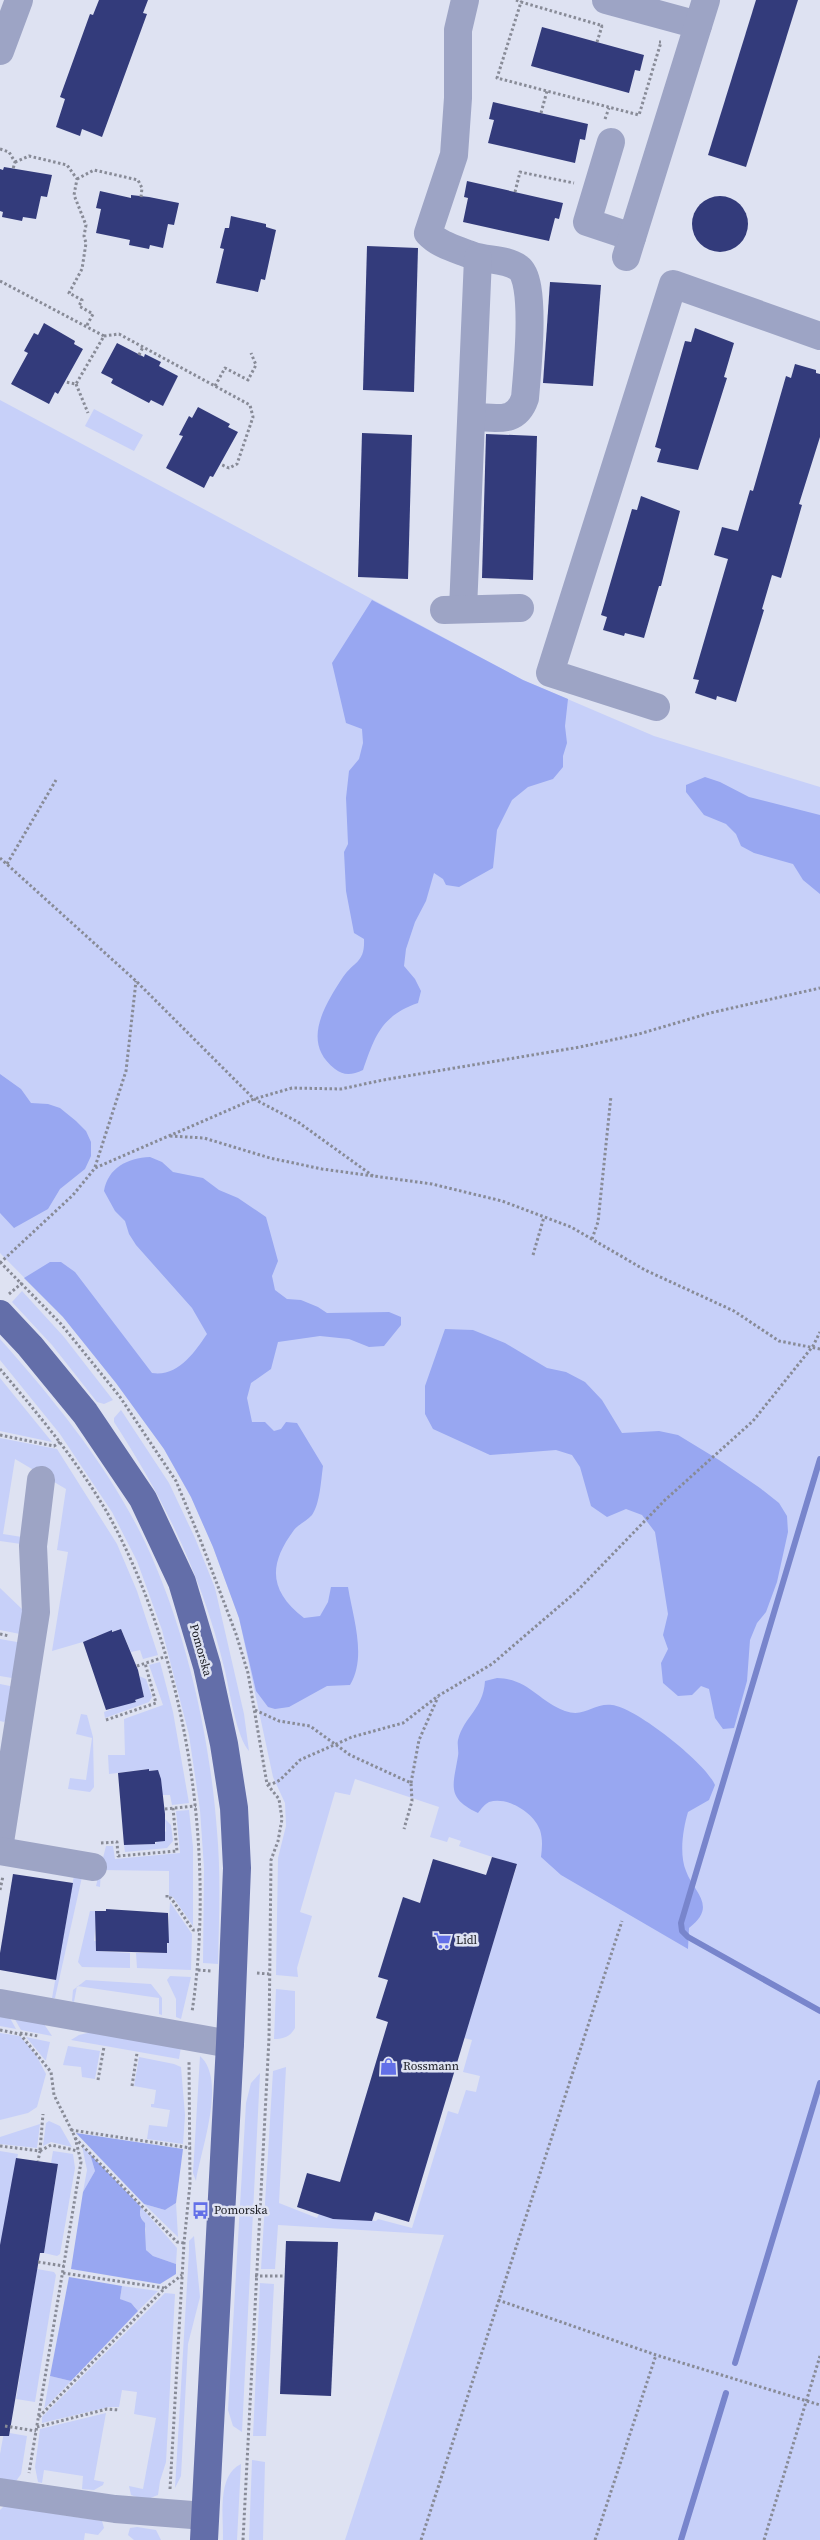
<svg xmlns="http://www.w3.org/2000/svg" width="820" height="2540" font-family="'Source Serif 4',serif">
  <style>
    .green { fill: #c7d0f9 }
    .forest { fill: #98a7f1 }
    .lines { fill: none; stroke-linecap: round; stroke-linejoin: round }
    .stream { stroke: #7885cc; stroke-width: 6 }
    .building { fill: #333b7b }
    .path { stroke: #888b97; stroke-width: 3; stroke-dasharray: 2.5 2.5; stroke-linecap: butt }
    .minor { stroke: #9da4c5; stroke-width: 28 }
    .major { stroke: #636ea9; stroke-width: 28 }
    .labels { text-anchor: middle; stroke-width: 5; stroke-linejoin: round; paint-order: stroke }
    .street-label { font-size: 12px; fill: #18191f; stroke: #dee2f2 }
    .poi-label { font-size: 12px; fill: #18191f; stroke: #dee2f2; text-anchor: start }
  </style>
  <rect width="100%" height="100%" fill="#dee2f2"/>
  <g class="green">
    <polygon points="0,400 523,680 654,736 820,787 820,2540 345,2540 444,2235 278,2225 275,2269 261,2269 273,2071 286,2067 279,2203 317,2218 319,2214 376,2221 378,2219 412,2228 448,2111 458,2114 466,2090 476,2092 480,2076 463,2072 472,2040 464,2038 517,1865 459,1846 461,1841 449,1837 447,1842 430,1837 439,1807 355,1779 350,1795 335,1792 300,1912 312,1916 297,1968 298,1977 276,1975 278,1858 286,1826 285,1803 273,1777 239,1618 213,1547 191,1497 164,1449 116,1383 63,1317 0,1253"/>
    <polygon points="94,409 143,435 134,451 85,426"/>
    <polygon points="22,1291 64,1337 113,1400 104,1404 97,1402 52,1345 12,1302"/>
    <path d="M0,1339C55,1401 109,1467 145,1542C186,1629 210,1736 217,1831C221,1875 219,1920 218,1964L203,1963L204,1868L200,1810L189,1735L162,1630L137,1561L112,1512L60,1434L0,1360Z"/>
    <polygon points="0,1378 52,1442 0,1431"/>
    <path d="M121,1410L169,1483L195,1538L215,1588L244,1714L249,1751C237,1739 229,1689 225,1671C203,1579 166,1502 114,1422V1418Z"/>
    <polygon points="0,1438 57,1449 117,1544 137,1591 158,1655 143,1659 140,1650 131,1652 121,1629 93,1637 93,1639 52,1651 68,1552 57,1550 66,1489 15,1459 3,1534 22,1537 21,1544 0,1541"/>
    <polygon points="0,1588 25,1612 20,1634 0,1630"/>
    <polygon points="0,1639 17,1642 19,1645 12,1678 0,1676"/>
    <polygon points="160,1662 173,1712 189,1803 172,1805 170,1795 162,1795 158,1770 149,1771 148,1769 109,1774 108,1755 125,1755 124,1719 163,1705 149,1665"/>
    <polygon points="139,1676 146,1679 152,1697 149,1702 105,1718 104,1712 144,1697"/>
    <polygon points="0,1684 10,1686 12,1688 6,1720 4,1722 0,1721"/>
    <polygon points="81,1714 87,1715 93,1737 94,1787 90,1792 68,1789 70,1778 86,1780 92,1738 76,1734"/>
    <polygon points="189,1810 193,1847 193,1926 173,1897 169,1896 169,1871 101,1870 100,1887 96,1886 106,1846 113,1846 115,1859 180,1853 176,1811"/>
    <polygon points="165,1819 171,1825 173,1841 167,1848 125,1852 124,1845 155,1844 166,1831"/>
    <polygon points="75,1870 82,1877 55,1998 52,1998"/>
    <polygon points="170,1902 192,1934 191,1970 137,1968 136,1953 167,1953"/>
    <polygon points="90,1911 97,1911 94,1941 96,1941 96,1951 130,1953 130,1968 82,1967 78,1962"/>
    <polygon points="170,1976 191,1977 181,2019 176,2017 176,1999 167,1980"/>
    <polygon points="86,1980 151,1984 162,1998 162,2015 159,2014 159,1998 77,1986 74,2002 72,2001 73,1990"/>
    <path d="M276,1989L295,1991V2028C290,2037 283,2039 274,2039Z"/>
    <polygon points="0,2014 10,2018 16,2029 0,2026"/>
    <polygon points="13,2016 44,2024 52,2036 21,2030"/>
    <polygon points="92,2032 181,2047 179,2059 71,2040 79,2035"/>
    <polygon points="0,2033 20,2036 36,2055 46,2074 37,2107 28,2113 0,2120"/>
    <polygon points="26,2037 50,2042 46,2060 45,2060"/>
    <polygon points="68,2046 100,2051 95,2079 82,2077 81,2067 63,2065"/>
    <path d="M200,2056C227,2080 201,2149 196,2181L193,2173Z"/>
    <polygon points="139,2057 174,2064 181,2067 185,2115 183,2144 147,2139 149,2125 167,2127 170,2110 151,2107 151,2104 154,2104 156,2090 134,2086"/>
    <polygon points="260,2073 242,2432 233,2426 228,2410 246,2103 251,2083"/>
    <polygon points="49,2121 60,2126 72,2147 51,2142 43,2146 46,2123"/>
    <polygon points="40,2124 37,2148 0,2144 0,2137"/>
    <polygon points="82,2146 90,2154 95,2171 83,2192 87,2170"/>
    <polygon points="0,2151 18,2154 1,2246 0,2245"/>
    <polygon points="53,2151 73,2154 75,2168 60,2254 57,2256 44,2253 58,2165 51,2163"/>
    <polygon points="176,2203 178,2237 144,2204 165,2210"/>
    <polygon points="141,2207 177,2248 176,2264 153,2256 146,2250 146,2229 140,2214"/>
    <polygon points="194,2236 200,2297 188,2344 181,2476 175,2488 189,2251 189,2241"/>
    <polygon points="37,2269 54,2272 56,2275 35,2402 16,2399"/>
    <polygon points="260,2283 274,2284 266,2436 253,2436"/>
    <polygon points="122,2286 158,2291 138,2311 134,2306 120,2299"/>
    <polygon points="165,2293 175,2294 166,2462 160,2481 158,2495 145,2500 131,2495 129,2486 143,2489 156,2418 134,2414 137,2392 122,2390 119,2407 109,2407 42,2423 42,2417"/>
    <polygon points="50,2376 71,2381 44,2409"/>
    <polygon points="106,2413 94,2480 104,2482 103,2485 94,2490 82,2489 83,2476 44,2470 42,2483 38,2482 35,2467 40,2429"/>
    <polygon points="4,2432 27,2436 21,2474 14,2484 0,2481 0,2454"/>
    <polygon points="252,2460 265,2462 263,2540 249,2540"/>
    <path d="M241,2464L237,2540H223C224,2518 216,2476 241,2464Z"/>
    <polygon points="4,2506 102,2521 104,2528 98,2535 85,2533 84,2540 0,2540 0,2510"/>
    <polygon points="137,2527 156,2530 161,2540 134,2540 128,2535 130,2528"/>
  </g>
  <g class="forest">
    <path d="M372,600L523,680L568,699L565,726L567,743L563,756V767L553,779L528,787L512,800L497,830L493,868L459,887L446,885L443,879L434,873L426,901L415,922L406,949L404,966L415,979L421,991L418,1003C381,1016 375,1036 363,1070C352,1075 344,1076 335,1069C301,1043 324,1006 343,977C354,961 365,963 364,939L354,933L346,891L344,852L348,844L346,798L349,771L359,759L363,743L362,729L346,723L332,663Z"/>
    <polygon points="705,777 720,782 749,797 820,815 820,894 803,880 793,864 754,853 741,846 736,834 726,824 704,815 686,792 686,785"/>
    <polygon points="0,1074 21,1089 31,1103 48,1104 60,1108 76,1121 86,1131 91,1142 91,1156 85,1169 60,1189 48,1209 14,1228 0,1213"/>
    <path d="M150,1157L162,1162L173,1172L203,1178L219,1190L238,1198L266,1217L278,1261L272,1276L275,1290L287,1299L301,1300L318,1307L327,1313L389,1312L401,1317V1325L384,1346L369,1347L349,1339L320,1336L278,1342L271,1369L251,1383L247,1398L252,1422H265L274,1431L281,1429L286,1422L297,1423L323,1466C321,1480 320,1504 312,1515C307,1521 299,1524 294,1530C268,1565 269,1591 304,1618L320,1616L328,1602L331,1587H348C353,1618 367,1657 350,1685L327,1686L289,1707L275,1709L268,1707L256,1691L239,1618L213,1547L191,1497L164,1449L116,1383L63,1317L24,1278L50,1262H61L75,1272L152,1373C178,1377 194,1353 207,1334L192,1308L136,1245L129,1234L125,1221L115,1211L104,1191C108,1168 127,1158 150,1157Z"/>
    <polygon points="445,1329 473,1330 505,1343 547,1368 566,1372 585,1382 602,1400 622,1433 659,1431 678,1435 719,1460 760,1488 779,1503 787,1516 788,1532 777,1582 766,1612 757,1623 750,1640 747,1681 734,1728 723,1729 715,1718 709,1689 701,1686 692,1695 678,1696 663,1683 661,1663 668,1649 663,1635 668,1614 655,1532 642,1515 626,1509 607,1517 591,1506 580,1467 572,1455 556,1450 490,1455 433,1429 425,1414 425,1386"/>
    <path d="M497,1678C529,1679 538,1701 565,1711C585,1718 593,1703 612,1705C635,1707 706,1763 715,1785L709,1800L688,1812C683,1829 679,1854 686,1871C694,1893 718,1906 689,1928L688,1949L561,1875L541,1857C542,1848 543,1840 540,1830C534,1813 508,1796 489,1802C485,1804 481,1809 478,1813C446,1798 453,1786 458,1756C459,1751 457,1745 458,1740C464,1716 483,1710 485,1681Z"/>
    <polygon points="76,2133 183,2149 176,2203 165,2210 144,2204"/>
    <path d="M90,2154L141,2207C139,2214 140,2218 145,2223L146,2250L153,2256L176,2264V2274L160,2284L71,2269L83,2192L95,2171Z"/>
    <polygon points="69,2277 122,2286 120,2299 131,2303 138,2311 71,2381 50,2376"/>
  </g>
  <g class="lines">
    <g class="stream">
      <polyline points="820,1459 681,1923 682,1931 688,1937 820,2011"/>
      <polyline points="735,2363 820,2083"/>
      <polyline points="681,2540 726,2393"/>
    </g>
  </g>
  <g class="building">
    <polygon points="99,0 148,0 143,13 147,14 102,137 82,129 80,136 56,127 65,99 60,97 90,14 93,15"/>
    <polygon points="756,0 798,0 746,167 708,155"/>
    <polygon points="542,27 644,55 640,71 635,70 629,93 531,66"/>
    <polygon points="493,102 588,124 585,140 580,139 575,163 488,143 494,120 489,119"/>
    <polygon points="4,167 52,175 47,197 41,196 36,219 23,217 22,221 2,217 3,212 0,211 0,169 3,170"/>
    <polygon points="467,181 563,203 559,219 555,218 549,241 463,222 468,198 464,197"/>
    <polygon points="100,191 131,198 131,195 149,197 179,203 174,225 168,224 163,248 150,245 149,249 129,245 130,240 96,233 101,209 96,208"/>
    <circle cx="720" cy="224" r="28"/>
    <polygon points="231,216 266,224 266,227 276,230 265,280 261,279 258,292 216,283 224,249 220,248 225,228 229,228"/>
    <polygon points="367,246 418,248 414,392 363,390"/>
    <polygon points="550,282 601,285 593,386 543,383"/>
    <polygon points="44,323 75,341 74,344 83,349 58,394 55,392 49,404 11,384 28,353 24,351 34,333 38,335"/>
    <polygon points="695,328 734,343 724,377 727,378 698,470 657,462 661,449 655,447 685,341 691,342"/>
    <polygon points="117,343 144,357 145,354 161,362 159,366 178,376 163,406 151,400 149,403 111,383 113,379 101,373"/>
    <polygon points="795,364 816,370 816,373 820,374 820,437 799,504 802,505 781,578 772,575 762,609 764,610 736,702 717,696 716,700 695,693 699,680 693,679 728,559 714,555 722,527 738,531 750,490 753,491 786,376 791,378"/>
    <polygon points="198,407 230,424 228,427 238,432 213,477 210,476 204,488 166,468 183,436 179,435 189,416 192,418"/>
    <polygon points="362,433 412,435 408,579 358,577"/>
    <polygon points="486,434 537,436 533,580 482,578"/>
    <polygon points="641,496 680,511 661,586 659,586 644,638 625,633 624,636 603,630 607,617 601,615 632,509 637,510"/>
    <polygon points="121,1629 138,1670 144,1697 135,1700 136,1702 106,1710 83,1642 112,1630 112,1632"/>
    <polygon points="149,1769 149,1771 158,1770 161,1779 165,1814 165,1841 155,1842 155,1844 124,1845 118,1773"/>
    <polygon points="492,1857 517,1864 409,2222 375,2212 372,2221 333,2219 297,2207 307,2173 340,2182 388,2022 376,2018 388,1980 378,1977 403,1897 420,1903 433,1859 486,1875"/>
    <polygon points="13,1874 73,1883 56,1980 0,1970 0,1953"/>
    <polygon points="106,1909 168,1913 169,1943 167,1943 167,1953 96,1951 95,1911 106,1911"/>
    <polygon points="16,2158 58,2164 44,2253 40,2253 9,2436 0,2436 0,2245"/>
    <polygon points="286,2241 338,2242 331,2396 280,2394"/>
  </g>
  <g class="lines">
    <g class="path">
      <polyline points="516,0 521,2"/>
      <polyline points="600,25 521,2 497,78 639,115 661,42 659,42"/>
      <polyline points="597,42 602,26 604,27"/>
      <polyline points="541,113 547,91"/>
      <polyline points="605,119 609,108"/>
      <polyline points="0,149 9,152 15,162 13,169"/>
      <polyline points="15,162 29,156 67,165 77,179 74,195 86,225 84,236 86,243 82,269 69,293 82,300 79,306 93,314 86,327"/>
      <polyline points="77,179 94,170 138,180 142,188 141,197"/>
      <polyline points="515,192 520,172 574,183"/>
      <polyline points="0,281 104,336 76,384 65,382"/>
      <polyline points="104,336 119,334 250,405 253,417 237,464 229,468 220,464"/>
      <polyline points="139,355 143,347"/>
      <polyline points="76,384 88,413"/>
      <polyline points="215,386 225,368 248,380 256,365 251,353"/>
      <polyline points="0,858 136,981 254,1099 298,1122 373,1176"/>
      <polyline points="7,864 56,780"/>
      <polyline points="170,1136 204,1138 270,1158 322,1169 432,1184 502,1201 571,1227 645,1270 734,1311 779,1341 820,1349"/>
      <polyline points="95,1167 126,1071 136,981"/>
      <polyline points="592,1239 598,1222 611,1096"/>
      <polyline points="533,1255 544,1217"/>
      <polyline points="0,1262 61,1324 120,1397 176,1481 200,1539 236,1634 248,1673 267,1784 279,1799 282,1819 278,1841 271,1860 269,2038 243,2540"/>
      <polyline points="0,1263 73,1195 95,1168 254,1099 292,1088 341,1089 383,1080 580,1047 639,1034 710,1013 820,988"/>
      <polyline points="9,1294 22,1283"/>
      <path d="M0,1369C39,1415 78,1462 108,1514C187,1657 216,1853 192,2012"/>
      <polyline points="0,1435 54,1446 60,1442"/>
      <polyline points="0,1634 9,1636"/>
      <polyline points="137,1666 164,1657"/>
      <polyline points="255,1710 279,1721 310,1726 350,1755 411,1783 412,1801 404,1829"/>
      <polyline points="106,1720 156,1703 145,1663"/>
      <polyline points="411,1783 419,1740 438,1697"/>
      <polyline points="268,1784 272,1784 280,1780 300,1760 352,1737 403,1723 438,1696 492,1664 577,1591 665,1500 753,1421 813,1346 820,1332"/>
      <polyline points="165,1809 196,1806"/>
      <polyline points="101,1843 117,1842 118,1856 177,1851 173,1808"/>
      <polyline points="0,1890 3,1876"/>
      <polyline points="167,1895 167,1898 171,1898 193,1930 199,1930"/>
      <polyline points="198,1970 211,1971"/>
      <polyline points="257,1973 269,1974"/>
      <polyline points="0,2030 20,2034 51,2072 54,2095 75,2137 81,2162 29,2473"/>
      <polyline points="20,2033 38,2036"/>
      <polyline points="98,2080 104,2047"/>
      <polyline points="132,2086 137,2053"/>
      <polyline points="71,2130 191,2148"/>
      <polyline points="75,2138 177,2242 184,2243"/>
      <polyline points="0,2146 40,2151 38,2161"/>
      <polyline points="40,2150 43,2114"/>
      <polyline points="40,2151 51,2145 78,2151"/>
      <polyline points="38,2262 64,2266"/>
      <polyline points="63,2273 164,2288"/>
      <polyline points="255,2276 285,2276"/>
      <polyline points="498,2300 656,2355 820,2405"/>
      <polyline points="39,2417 165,2288 182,2275"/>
      <polyline points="5,2426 36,2431"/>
      <polyline points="37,2427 107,2409 119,2410"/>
      <polyline points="170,2489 184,2243 190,2184 189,2061"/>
      <polyline points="421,2540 622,1921"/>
      <polyline points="595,2540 656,2355"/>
      <polyline points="764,2540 820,2356"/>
    </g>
    <g class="minor">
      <path d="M465,0L458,30V98L454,155L428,233C439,245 456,249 471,255C486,261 506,258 519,268C537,281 527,374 525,398C516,425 496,417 472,417"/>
      <polyline points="606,0 698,25"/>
      <polyline points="0,51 19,0"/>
      <polyline points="611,142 587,222 632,237"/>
      <polyline points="626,257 706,0"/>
      <polyline points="463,609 478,258"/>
      <polyline points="444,610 520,608"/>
      <polyline points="656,707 550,673 673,284 820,336"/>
      <polyline points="0,1842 36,1612 33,1546 41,1480"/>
      <polyline points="0,1851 93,1867"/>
      <polyline points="0,2003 230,2044"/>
      <polyline points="0,2492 115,2509 205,2516"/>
    </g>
    <polyline class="major" points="0,1314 30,1346 85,1413 143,1499 182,1582 207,1666 224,1744 234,1808 237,1868 230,2044 204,2540"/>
  </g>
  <defs>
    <symbol id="supermarket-bare" viewBox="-9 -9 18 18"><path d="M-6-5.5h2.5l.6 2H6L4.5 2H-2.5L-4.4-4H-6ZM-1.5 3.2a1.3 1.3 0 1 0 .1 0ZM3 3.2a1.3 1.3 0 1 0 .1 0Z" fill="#6370e8" stroke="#dee2f2" stroke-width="2.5" paint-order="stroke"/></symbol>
    <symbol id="shop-bare" viewBox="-9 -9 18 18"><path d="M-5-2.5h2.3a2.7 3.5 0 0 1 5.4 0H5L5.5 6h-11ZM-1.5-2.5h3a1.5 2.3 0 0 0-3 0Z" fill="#6370e8" stroke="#dee2f2" stroke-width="2.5" paint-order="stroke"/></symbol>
    <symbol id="bus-bare" viewBox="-9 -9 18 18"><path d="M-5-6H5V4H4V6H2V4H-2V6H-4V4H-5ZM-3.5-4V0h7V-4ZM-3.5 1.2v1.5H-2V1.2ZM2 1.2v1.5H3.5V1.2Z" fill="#6370e8" stroke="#dee2f2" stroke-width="2.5" paint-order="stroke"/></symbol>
  </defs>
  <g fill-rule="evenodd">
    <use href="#supermarket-bare" x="430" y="1928" width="25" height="25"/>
    <use href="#shop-bare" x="376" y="2054" width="25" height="25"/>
    <use href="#bus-bare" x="188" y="2198" width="25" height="25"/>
  </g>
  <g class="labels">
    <g class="street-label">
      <text transform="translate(201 1650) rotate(74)" y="4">Pomorska</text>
    </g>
    <g class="poi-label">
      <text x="456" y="1944">Lidl</text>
      <text x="403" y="2070">Rossmann</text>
      <text x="214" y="2214">Pomorska</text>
    </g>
  </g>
</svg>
